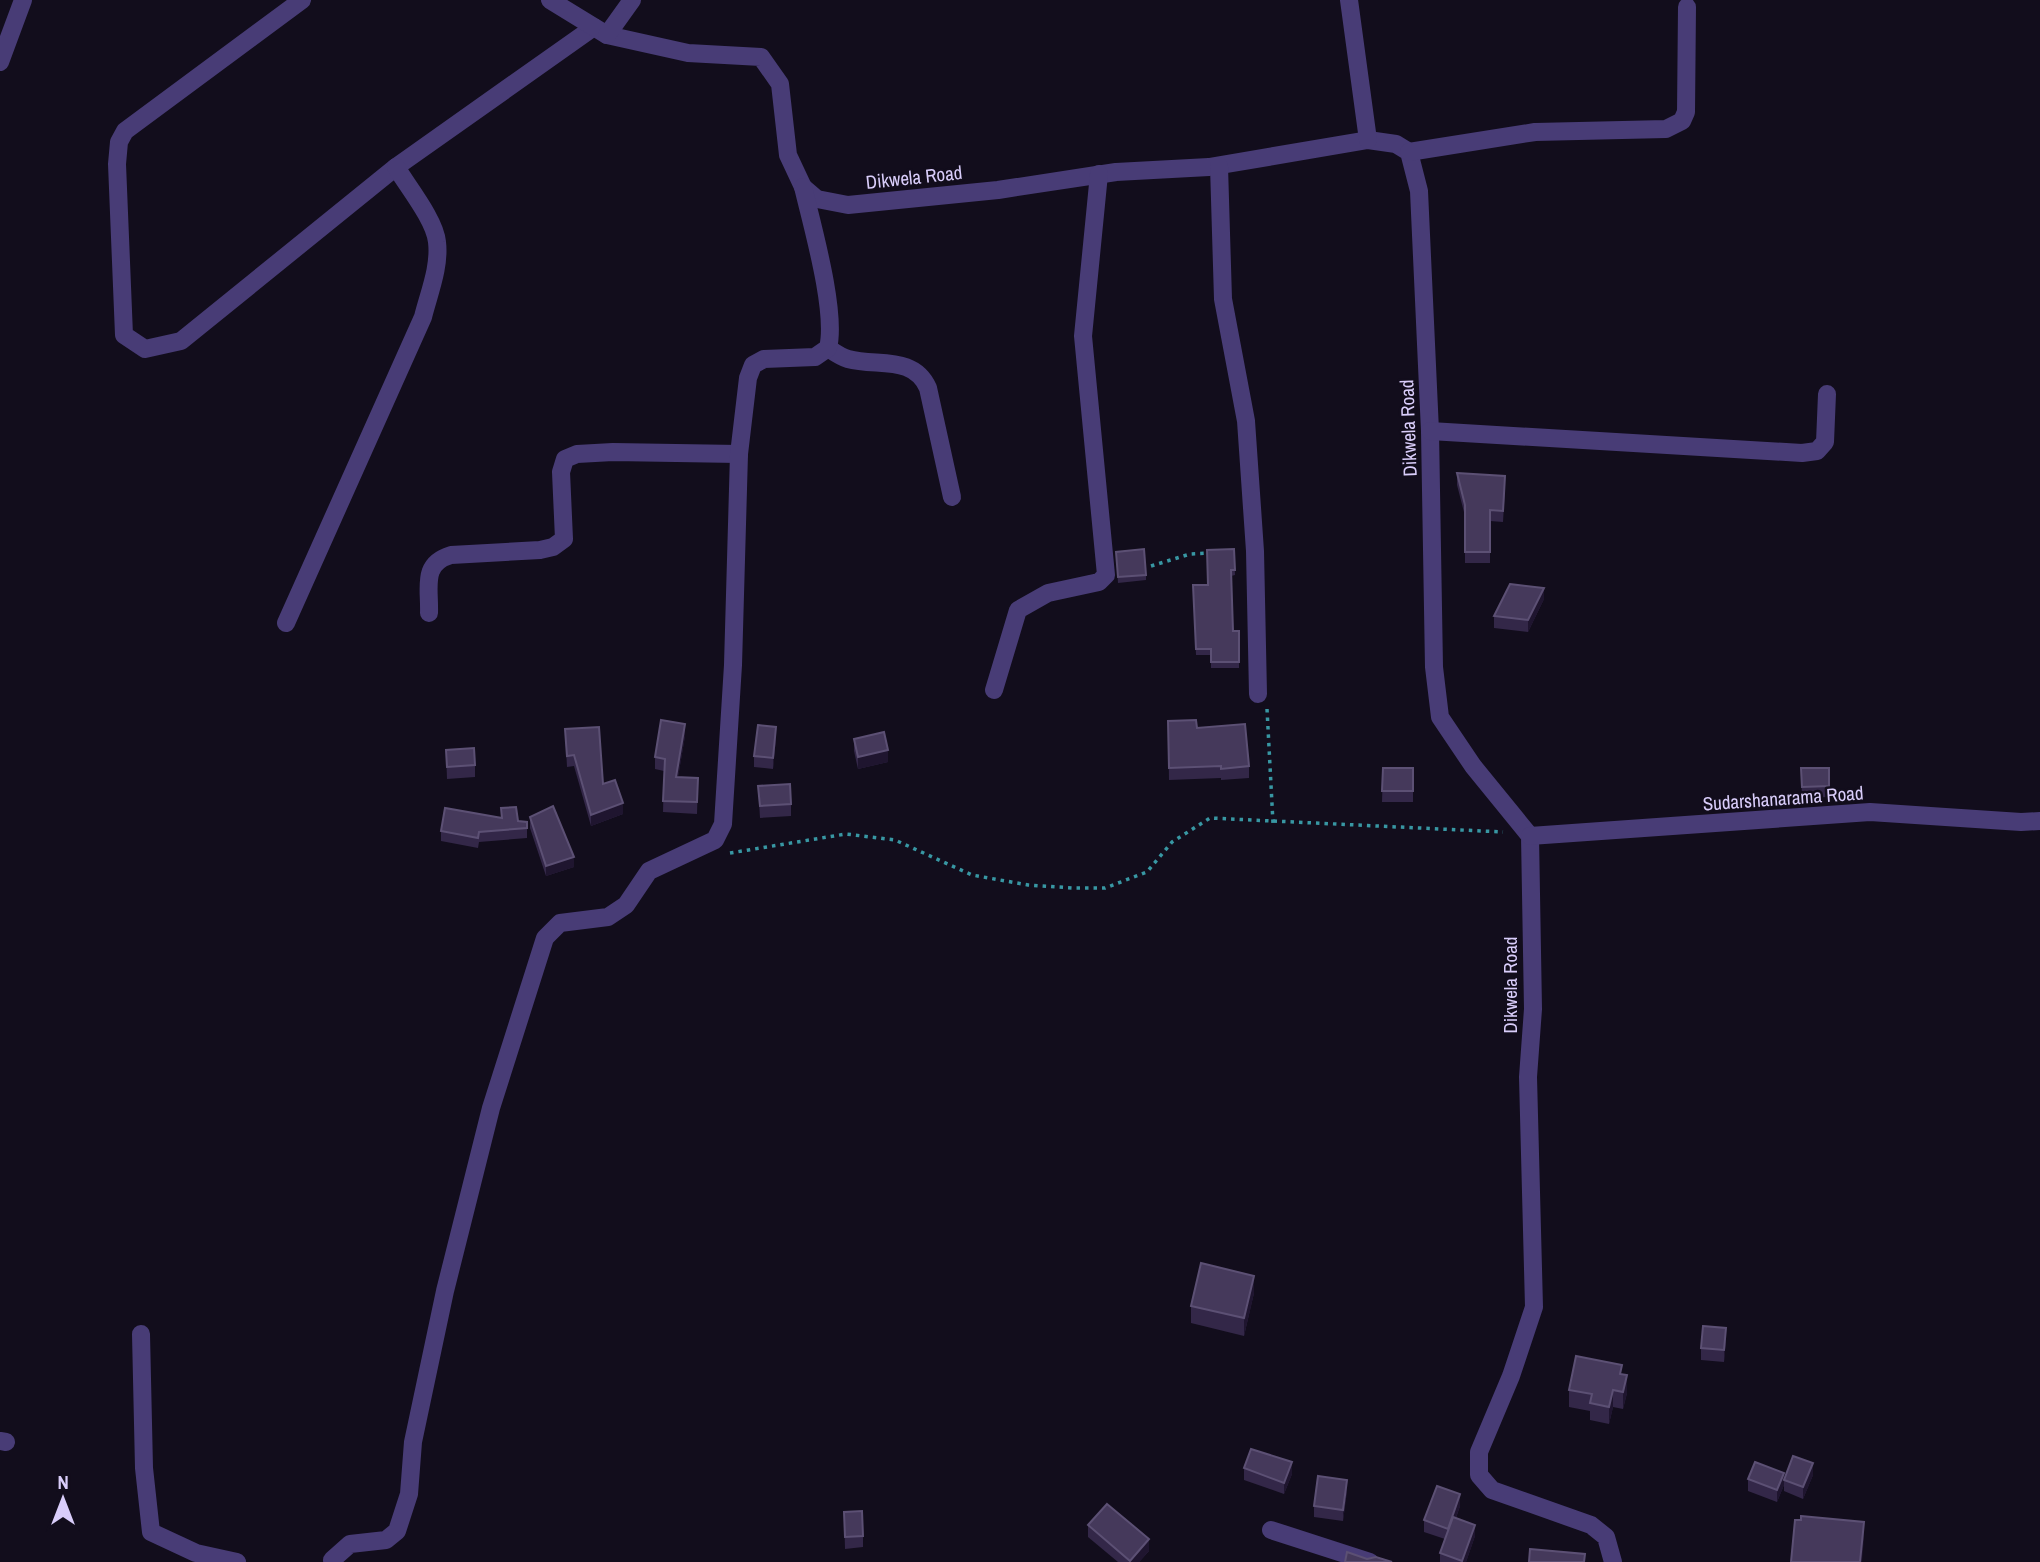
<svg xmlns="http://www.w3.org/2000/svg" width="2040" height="1562" font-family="'Archivo Narrow',sans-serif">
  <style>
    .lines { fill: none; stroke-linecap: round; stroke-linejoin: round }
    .path { stroke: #3897a3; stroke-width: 3.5; stroke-dasharray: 3.5 5; stroke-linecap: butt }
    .minor { stroke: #483c76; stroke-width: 18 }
    .wall { fill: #332748 }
    .shaded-wall { fill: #1f152f }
    .building { fill: #45395b; stroke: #5c5074; stroke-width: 2 }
    .labels { text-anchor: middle; stroke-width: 5; stroke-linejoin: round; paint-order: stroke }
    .street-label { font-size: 19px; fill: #d9cdfa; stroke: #120d1c }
  </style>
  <rect width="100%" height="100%" fill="#120d1c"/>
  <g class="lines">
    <g class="path">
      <polyline points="1151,566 1190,554 1211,553"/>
      <polyline points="1267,709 1273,823"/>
      <polyline points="730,853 846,834 895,840 972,875 1028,885 1073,888 1105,888 1147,872 1172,842 1210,818 1503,832"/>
    </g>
    <g class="minor">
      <polyline points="302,0 125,131 119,142 117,164 124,335 145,349 181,341 396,167 594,27"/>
      <polyline points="550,0 607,35 688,53 761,57 780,84 788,155 803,187 817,199 848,205 998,190 1116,172 1209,167 1368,140 1396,144 1409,152 1419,191 1430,431 1434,667 1440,717 1473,766 1530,836 1533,1009 1528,1077 1534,1307 1511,1376 1479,1452 1479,1475 1492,1490 1591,1525 1606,1537 1613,1562"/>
      <polyline points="1349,0 1368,140"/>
      <polyline points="607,35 632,0"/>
      <polyline points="0,62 23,0"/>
      <polyline points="1409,152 1535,132 1666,129 1682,121 1686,112 1687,7"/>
      <polyline points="1219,166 1223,299 1246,421 1255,551 1258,694"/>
      <path d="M828,348C834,352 841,357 848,359C878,367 913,355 928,388L952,497"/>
      <polyline points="1430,431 1802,453 1817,451 1825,442 1827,394"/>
      <path d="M429,613C430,587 421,564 451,555L540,550L553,547L564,539L561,472L565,459L577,454L613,452L739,454"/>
      <path d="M286,623L423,317C429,293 440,267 437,242C435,220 408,187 396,167"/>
      <polyline points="994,690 1018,610 1048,593 1099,582 1106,575 1083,336 1099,174"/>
      <polyline points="1530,836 1870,812 2021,822 2040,821"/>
      <polyline points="141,1334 144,1468 151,1532 196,1553 237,1562"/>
      <polyline points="0,1441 6,1442"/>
      <polyline points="1271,1530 1370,1562"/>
      <path d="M334,1562L332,1560L350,1544L386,1540L397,1531L409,1494L413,1442L445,1291L491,1108L545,938L560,923L608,917L626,905L649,871L715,840L723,824L733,665L739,454L748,378L753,365L764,359L815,357L828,348C837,312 812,225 803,187"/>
    </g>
  </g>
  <g class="wall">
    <polygon points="1457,473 1505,488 1503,522 1490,521 1490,563 1465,563 1465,516 1457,485"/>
    <polygon points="1234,549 1235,575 1231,576 1233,631 1239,631 1239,668 1211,668 1211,655 1196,655 1193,585 1207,585"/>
    <polygon points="1116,552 1146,575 1146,580 1118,583"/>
    <polygon points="1544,599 1528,632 1494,628 1494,616"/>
    <polygon points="1168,721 1197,728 1249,766 1249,778 1221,780 1221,778 1169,780"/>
    <polygon points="565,729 603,784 623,814 591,826 574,766 567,767"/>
    <polygon points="685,736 678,777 698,778 697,814 663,812 664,771 655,769 655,757"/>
    <polygon points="776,738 773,769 754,767 754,756"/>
    <polygon points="854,739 888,762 858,769 854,751"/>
    <polygon points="446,750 475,765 475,777 447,779"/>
    <polygon points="1383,768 1413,768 1413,802 1382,802"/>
    <polygon points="1801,768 1829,768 1829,797 1802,798"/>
    <polygon points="758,786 791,804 791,816 760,818"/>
    <polygon points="501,808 518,821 527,822 527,838 479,842 478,848 441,841 441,831 501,818"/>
    <polygon points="530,817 574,867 546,876 530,828"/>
    <polygon points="1254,1293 1244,1336 1191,1323 1191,1306"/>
    <polygon points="1726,1340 1724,1362 1701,1360 1701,1348"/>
    <polygon points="1622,1374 1627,1393 1623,1409 1613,1407 1609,1424 1590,1420 1590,1411 1569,1407 1569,1390"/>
    <polygon points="1244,1468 1292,1474 1284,1494 1244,1480"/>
    <polygon points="1813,1475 1803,1499 1784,1491 1784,1485 1777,1502 1748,1491 1748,1479 1784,1480"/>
    <polygon points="1347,1491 1343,1521 1314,1517 1314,1506"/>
    <polygon points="1460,1506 1456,1518 1475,1536 1466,1562 1440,1562 1440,1553 1445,1539 1424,1532 1424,1520"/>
    <polygon points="844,1512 863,1536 863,1547 845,1549"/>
    <polygon points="1088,1525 1149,1551 1139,1562 1118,1562 1088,1537"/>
  </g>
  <g class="shaded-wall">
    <polygon points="1544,588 1544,599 1528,632 1528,620"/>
    <polygon points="685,724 685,736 676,789 676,777"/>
    <polygon points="776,727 776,738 773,769 773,758"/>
    <polygon points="888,750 888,762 858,769 858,757"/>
    <polygon points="623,803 623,814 591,826 591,815"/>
    <polygon points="574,857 574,867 546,876 546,866"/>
    <polygon points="1254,1276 1254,1293 1244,1336 1244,1318"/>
    <polygon points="1726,1328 1726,1340 1724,1362 1724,1350"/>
    <polygon points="1627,1375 1627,1393 1623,1409 1623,1392"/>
    <polygon points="1613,1390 1613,1407 1609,1424 1609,1407"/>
    <polygon points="1292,1462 1292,1474 1284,1494 1284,1483"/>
    <polygon points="1813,1463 1813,1475 1803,1499 1803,1487"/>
    <polygon points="1784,1473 1784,1485 1777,1502 1777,1490"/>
    <polygon points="1347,1480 1347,1491 1343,1521 1343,1510"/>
    <polygon points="1460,1494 1460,1506 1448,1540 1448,1529"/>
    <polygon points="1864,1522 1864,1539 1862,1562 1860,1562"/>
    <polygon points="1475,1525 1475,1536 1466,1562 1462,1562"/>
    <polygon points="1149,1539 1149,1551 1139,1562 1130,1562"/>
  </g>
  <g class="building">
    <polygon points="1457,473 1505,476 1503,511 1490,510 1490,552 1465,552 1465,505"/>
    <polygon points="1144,549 1146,575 1118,577 1116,552"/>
    <polygon points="1234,549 1235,570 1231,570 1233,631 1239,631 1239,662 1211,662 1211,649 1196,649 1193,585 1208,585 1207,550"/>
    <polygon points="1510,584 1544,588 1528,620 1494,616"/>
    <polygon points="661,720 685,724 676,777 698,778 697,802 663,801 665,759 655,757"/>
    <polygon points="1196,720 1197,728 1245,724 1249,766 1221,769 1221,766 1169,768 1168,721"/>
    <polygon points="758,725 776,727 773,758 754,756"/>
    <polygon points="599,727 603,784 615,780 623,803 591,815 574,755 567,756 565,729"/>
    <polygon points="884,732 888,750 858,757 854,739"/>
    <polygon points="474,748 475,765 447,767 446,750"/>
    <polygon points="1383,768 1413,768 1413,791 1382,791"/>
    <polygon points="1801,768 1829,768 1829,786 1802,787"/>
    <polygon points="790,784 791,804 760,806 758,786"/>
    <polygon points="553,806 574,857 546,866 530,817"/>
    <polygon points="516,807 518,821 527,822 527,828 479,832 478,838 441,831 445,808 502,818 501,808"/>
    <polygon points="1201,1263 1254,1276 1244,1318 1191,1306"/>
    <polygon points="1703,1326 1726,1328 1724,1350 1701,1348"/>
    <polygon points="1576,1356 1622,1365 1620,1374 1627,1375 1623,1392 1613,1390 1609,1407 1590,1403 1592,1394 1569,1390"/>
    <polygon points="1251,1449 1292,1462 1284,1483 1244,1468"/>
    <polygon points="1793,1456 1813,1463 1803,1487 1784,1480"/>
    <polygon points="1755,1462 1784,1473 1777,1490 1748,1479"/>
    <polygon points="1318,1476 1347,1480 1343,1510 1314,1506"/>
    <polygon points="1437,1486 1460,1494 1448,1529 1424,1520"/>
    <polygon points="1107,1504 1149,1539 1130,1561 1088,1525"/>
    <polygon points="862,1511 863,1536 845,1537 844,1512"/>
    <polygon points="1801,1516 1864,1522 1860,1562 1791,1562 1795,1520 1801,1520"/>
    <polygon points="1453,1517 1475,1525 1462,1561 1440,1553"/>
    <polygon points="1530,1549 1585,1554 1584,1562 1529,1562"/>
    <polygon points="1347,1552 1367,1559 1376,1557 1392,1562 1345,1562"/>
  </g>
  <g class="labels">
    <g class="street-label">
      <text transform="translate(914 177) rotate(-6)" y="7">Dikwela Road</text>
      <text transform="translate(1408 428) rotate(-92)" y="7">Dikwela Road</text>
      <text transform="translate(1783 798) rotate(-4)" y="7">Sudarshanarama Road</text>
      <text transform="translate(1510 985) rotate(-90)" y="7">Dikwela Road</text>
    </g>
  </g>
  <g transform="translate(63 1499)" stroke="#120d1c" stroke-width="5" paint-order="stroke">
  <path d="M0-5L12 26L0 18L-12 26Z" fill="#d9cdfa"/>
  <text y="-10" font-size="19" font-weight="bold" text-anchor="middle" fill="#d9cdfa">N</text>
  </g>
</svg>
